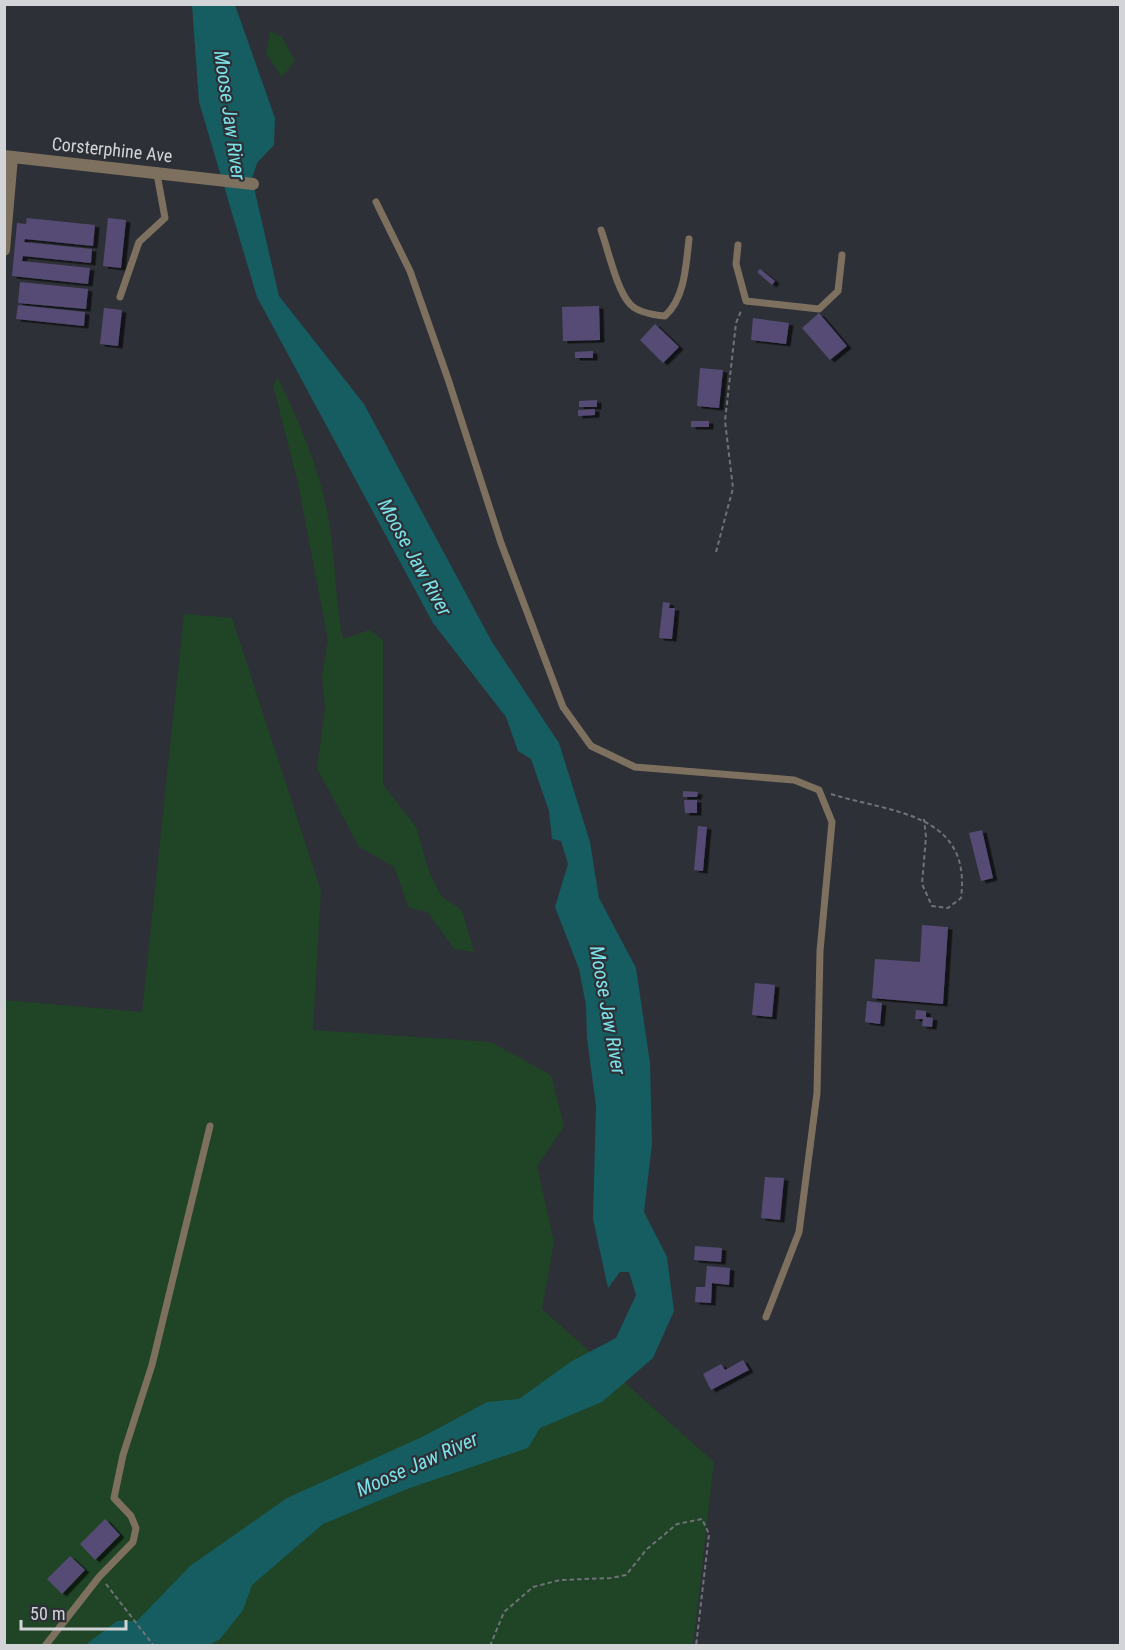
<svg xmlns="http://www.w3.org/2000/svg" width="1125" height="1650" font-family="'Roboto Condensed',sans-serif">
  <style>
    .green { fill: #204426 }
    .water { fill: #155d61 }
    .building { fill: #554c75; filter: url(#shadow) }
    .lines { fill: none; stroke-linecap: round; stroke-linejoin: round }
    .path { stroke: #6f7277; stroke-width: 2; stroke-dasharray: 4.5 3; stroke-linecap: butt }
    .service { stroke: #7e705f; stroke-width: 7 }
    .minor { stroke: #7e705f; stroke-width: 12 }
    .labels { text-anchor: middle; stroke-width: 4.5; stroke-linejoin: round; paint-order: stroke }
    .street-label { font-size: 18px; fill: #d3d4d8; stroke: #2d3036 }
    .water-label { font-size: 20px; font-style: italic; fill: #7be3e9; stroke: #2d3036 }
  </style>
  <defs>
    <filter id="shadow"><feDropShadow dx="4.5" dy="2.5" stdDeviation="0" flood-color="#0009"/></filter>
  </defs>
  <rect width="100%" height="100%" fill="#2d3036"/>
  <g class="green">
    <polygon points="270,31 282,37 295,61 282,77 266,53"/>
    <path d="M278,378C301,426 323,476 330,529C336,566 335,603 343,639L369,630L383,640V784L416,827L429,871L441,896L462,910L474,952L454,949L428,912L409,908L394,867L359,847L317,768L325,708L322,676L328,640L298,483L273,385Z"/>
    <polygon points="184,614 232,618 321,891 313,1030 491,1042 551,1075 564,1126 537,1166 554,1242 542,1309 714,1462 693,1645 5,1645 4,1000 142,1012"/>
  </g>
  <polygon class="water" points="192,5 235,5 275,118 274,145 257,163 252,179 279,296 364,404 492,642 559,743 590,842 599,898 636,968 650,1063 652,1144 644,1212 667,1257 674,1311 653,1358 602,1402 540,1428 528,1448 407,1489 323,1524 252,1585 243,1610 220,1639 209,1645 84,1646 117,1621 137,1621 190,1566 287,1498 424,1436 487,1402 519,1399 572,1361 616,1338 636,1295 629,1272 620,1272 608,1288 593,1219 596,1106 587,1038 586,1005 579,969 555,907 568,864 561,841 552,839 549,811 531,759 518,751 506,717 433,623 257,297 199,102"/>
  <g class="building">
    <polygon points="27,218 95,225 93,246 25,239 24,242 92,249 91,263 23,256 22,261 90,268 88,284 12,276 17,223 26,224"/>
    <polygon points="108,218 126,220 121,268 103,266"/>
    <polygon points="760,269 775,281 772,285 757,272"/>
    <polygon points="20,282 88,289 86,309 18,303"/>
    <polygon points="18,305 85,312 84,326 16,319"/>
    <polygon points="599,306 600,340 563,341 562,307"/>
    <polygon points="104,308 122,310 118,346 100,344"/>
    <polygon points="819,313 847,346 830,360 802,328"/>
    <polygon points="753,318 789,323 786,344 751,340"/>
    <polygon points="655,324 679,347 663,363 640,340"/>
    <polygon points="593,351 593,358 575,358 575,352"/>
    <polygon points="700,368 723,370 719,408 697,406"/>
    <polygon points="597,400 597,407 579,407 579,401"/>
    <polygon points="595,409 595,415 578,416 578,410"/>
    <rect x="691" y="421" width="18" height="6"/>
    <polygon points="663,602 670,603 669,608 675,608 672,639 659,638"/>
    <polygon points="683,791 698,792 697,797 683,797"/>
    <polygon points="684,800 697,800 697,813 685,813"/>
    <polygon points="698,826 707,827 703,871 694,870"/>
    <polygon points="982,830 993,878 981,881 969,833"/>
    <polygon points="922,925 948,927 943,1004 872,998 875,959 920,962"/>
    <polygon points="755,983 775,985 772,1017 752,1015"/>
    <polygon points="867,1001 882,1003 880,1024 865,1022"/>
    <polygon points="916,1010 926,1011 926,1017 933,1018 932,1027 922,1026 923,1019 915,1019"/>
    <polygon points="765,1177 784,1178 780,1220 761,1218"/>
    <polygon points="695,1246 722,1248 721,1262 694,1260"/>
    <polygon points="707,1266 730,1268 729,1285 712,1283 711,1303 695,1302 696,1287 705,1287"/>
    <polygon points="743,1360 749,1370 711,1390 703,1374 721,1364 725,1370"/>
    <polygon points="105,1519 120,1535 95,1560 80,1544"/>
    <polygon points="70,1556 85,1570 62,1594 47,1579"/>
  </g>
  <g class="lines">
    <g class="path">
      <polyline points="716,552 733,488 725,421 736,323 741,311"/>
      <path d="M831,794C891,813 972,812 961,898L948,908L932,906L922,884L926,837L924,819"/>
      <polyline points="106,1584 154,1646"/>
      <polyline points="490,1646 504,1612 533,1587 560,1580 611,1578 626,1575 647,1549 677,1524 702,1519 709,1534 696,1646"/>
    </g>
    <g class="service">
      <polyline points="376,202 410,271 448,379 501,543 563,707 591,746 635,767 794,780 819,790 832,822 820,951 817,1093 799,1232 766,1317"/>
      <path d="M601,230C608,249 617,291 630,304C638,313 654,315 665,316C685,298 686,265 689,239"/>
      <polyline points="738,245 736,264 746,301 819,309 838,291 842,255"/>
      <polyline points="120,297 139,242 165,218 157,174"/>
      <polyline points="45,1646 99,1577 133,1542 136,1528 131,1516 114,1498 123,1455 152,1365 210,1126"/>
    </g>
    <g class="minor">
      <polyline points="4,156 253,184"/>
      <polyline points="4,250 12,157"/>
    </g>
  </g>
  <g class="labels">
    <g class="street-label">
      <text transform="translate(112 150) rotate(6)" y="6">Corsterphine Ave</text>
    </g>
    <g class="water-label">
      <text transform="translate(230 115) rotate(82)" y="7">Moose Jaw River</text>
      <text transform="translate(415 557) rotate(61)" y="7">Moose Jaw River</text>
      <text transform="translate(608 1010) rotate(80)" y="7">Moose Jaw River</text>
      <text transform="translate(417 1464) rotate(-24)" y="7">Moose Jaw River</text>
    </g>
  </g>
  <rect width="1125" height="1650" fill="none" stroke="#d3d4d8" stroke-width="12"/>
  <path d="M21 1620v9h105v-9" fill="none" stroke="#d3d4d8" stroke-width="3"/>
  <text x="30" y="1620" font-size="18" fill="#d3d4d8" stroke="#2d3036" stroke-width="4.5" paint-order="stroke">50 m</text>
</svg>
